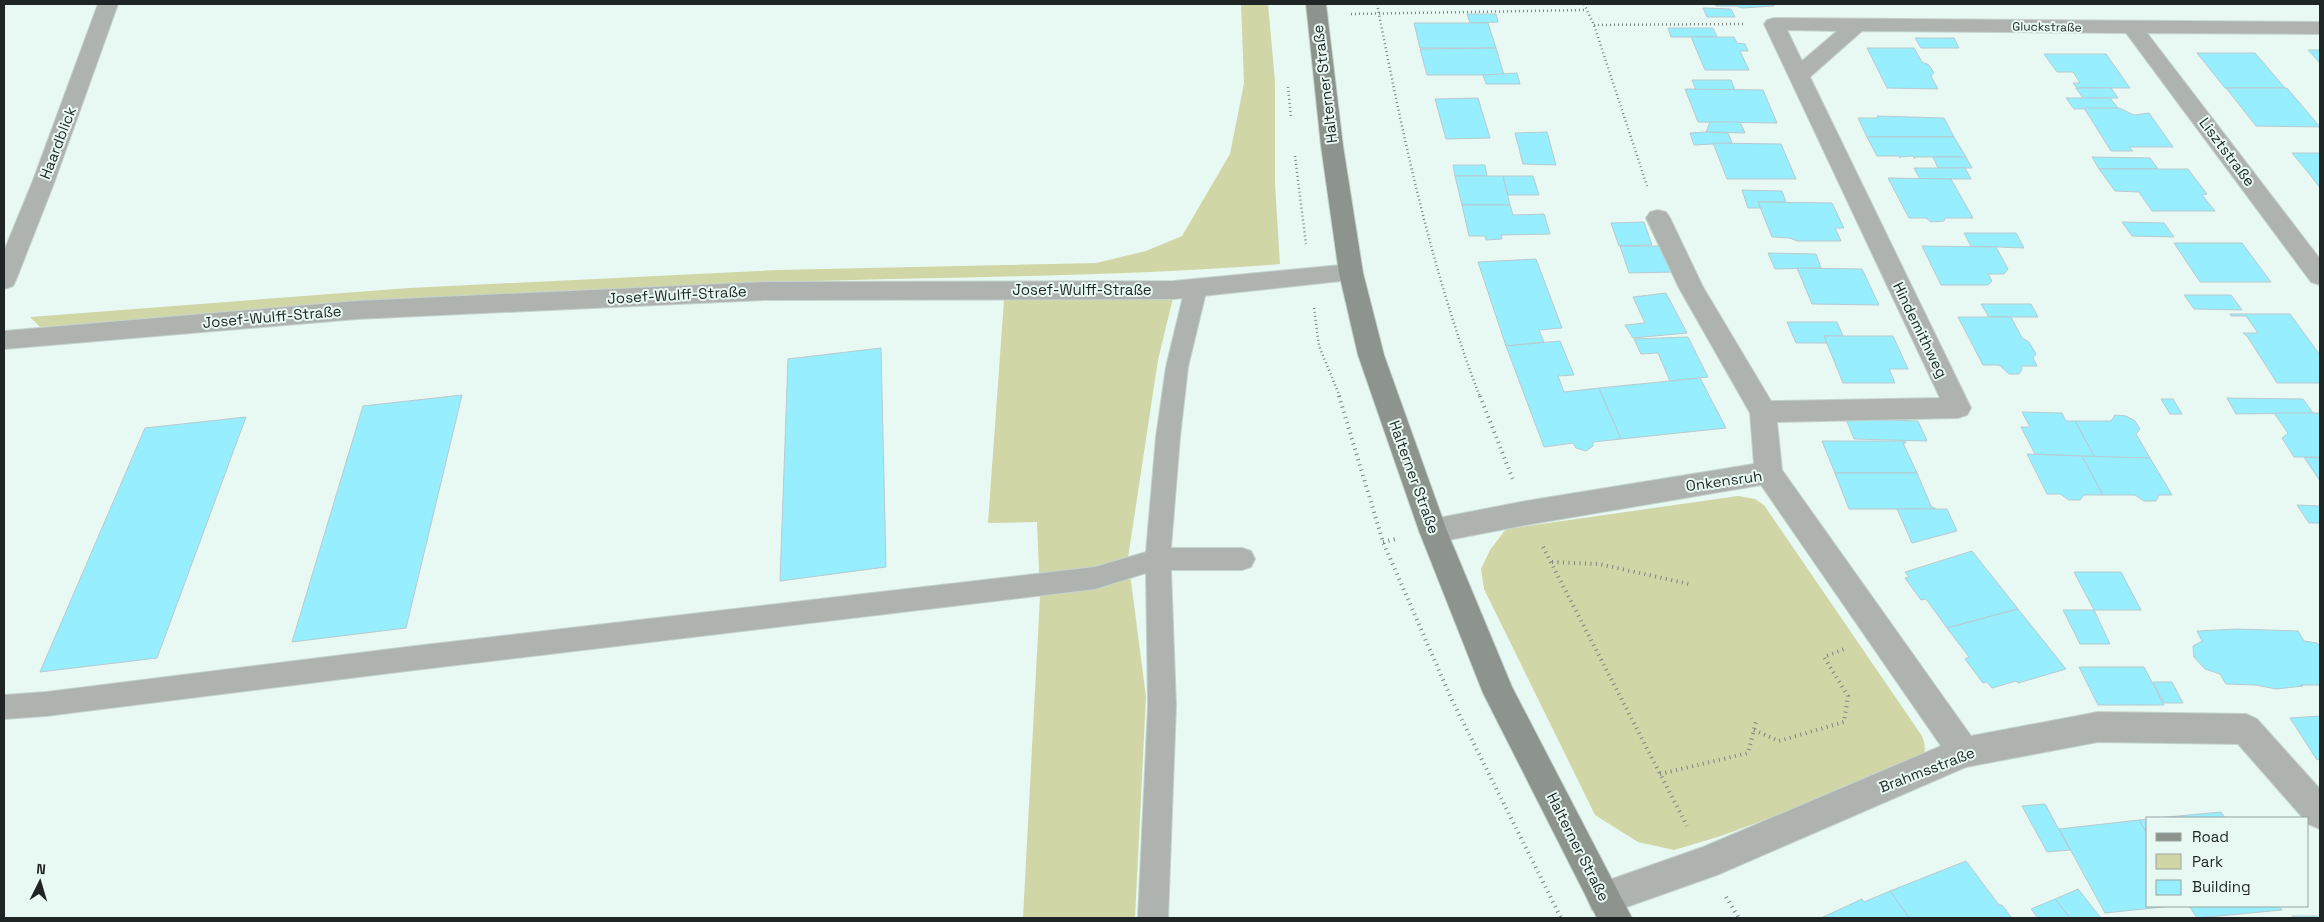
<svg xmlns="http://www.w3.org/2000/svg" width="2324" height="922" font-family="'Space Grotesk',sans-serif">
  <style>
    .green { fill: #d1d6a6 }
    .building { fill: #96eefe; stroke: #b9cacd }
    .lines { fill: none; stroke-linecap: round; stroke-linejoin: round }
    .lane-casing { stroke: #c4d3cf; stroke-width: 2 }
    .street-casing { stroke: #c4d3cf; stroke-width: 2 }
    .secondary-casing { stroke: #c4d3cf; stroke-width: 2 }
    .path-far1 { stroke: #7b8683; stroke-width: 2.5; stroke-dasharray: 1 3; stroke-linecap: butt }
    .path { stroke: #7b8683; stroke-width: 4; stroke-dasharray: 1 4.5; stroke-linecap: butt }
    .lane { fill: #afb3af; fill-rule: evenodd }
    .street { fill: #afb3af; fill-rule: evenodd }
    .secondary { fill: #8d948d; fill-rule: evenodd }
    .labels { text-anchor: middle; stroke-width: 4; stroke-linejoin: round; paint-order: stroke }
    .far-street-label { font-size: 12px; fill: #1f2524; stroke: #e8f9f4 }
    .street-label { font-size: 15px; fill: #1f2524; stroke: #e8f9f4 }
  </style>
  <rect width="100%" height="100%" fill="#e8f9f4"/>
  <g class="green">
    <path d="M1241,4H1268L1275,81V184L1280,264C1105,278 931,276 756,283C517,293 278,311 40,327L30,317L409,288L777,270L1096,263L1146,251L1182,236L1230,154L1244,83Z"/>
    <polygon points="1173,298 1158,360 1128,558 1146,697 1135,918 1023,918 1040,596 1037,522 988,523 1004,300"/>
    <path d="M1738,496L1755,499L1764,505L1922,736C1926,747 1926,752 1920,763L1721,836L1674,850L1638,842L1595,815L1484,589L1481,569L1490,550L1506,529Z"/>
  </g>
  <g class="building">
    <polygon points="1715,4 1774,4 1774,6 1742,8 1737,6 1716,6"/>
    <polygon points="1703,8 1731,9 1735,17 1707,17"/>
    <polygon points="1467,14 1496,14 1498,22 1470,23"/>
    <polygon points="1414,23 1488,23 1496,48 1420,48"/>
    <polygon points="1668,28 1713,28 1717,37 1671,37"/>
    <polygon points="1691,37 1734,37 1737,43 1745,44 1748,51 1740,51 1749,70 1705,70"/>
    <polygon points="1915,38 1954,38 1959,48 1921,48"/>
    <polygon points="1496,48 1504,75 1427,75 1420,49"/>
    <polygon points="1867,48 1914,48 1922,62 1929,65 1934,73 1931,76 1938,89 1887,88"/>
    <polygon points="2308,50 2320,50 2320,63"/>
    <polygon points="2197,53 2255,53 2285,88 2225,88"/>
    <polygon points="2044,54 2106,54 2130,88 2077,88 2073,83 2080,83 2073,72 2057,72"/>
    <polygon points="1517,73 1520,84 1486,84 1483,75"/>
    <polygon points="1692,80 1731,80 1735,90 1696,90"/>
    <polygon points="2076,88 2111,88 2118,98 2083,98"/>
    <polygon points="2226,88 2287,88 2320,127 2256,126"/>
    <polygon points="1685,89 1763,90 1777,123 1698,122"/>
    <polygon points="1478,98 1490,138 1446,139 1435,99"/>
    <polygon points="2066,98 2110,98 2118,108 2074,109"/>
    <polygon points="2084,108 2119,108 2134,115 2149,113 2173,147 2129,147 2133,151 2111,151"/>
    <polygon points="1877,116 1944,118 1954,137 1867,137 1858,118 1878,118"/>
    <polygon points="1710,122 1740,122 1745,133 1706,132"/>
    <polygon points="1547,132 1556,165 1523,164 1515,133"/>
    <polygon points="1706,132 1728,133 1732,143 1694,145 1690,133"/>
    <polygon points="1867,137 1954,137 1966,157 1914,157 1915,159 1913,156 1900,157 1900,158 1899,156 1877,156"/>
    <polygon points="1713,143 1781,144 1796,179 1727,179"/>
    <polygon points="2292,153 2320,153 2320,188 2311,176"/>
    <polygon points="1933,157 1966,157 1972,168 1938,168"/>
    <polygon points="2092,157 2150,158 2158,169 2099,169"/>
    <polygon points="1453,165 1485,165 1487,176 1455,176"/>
    <polygon points="1914,168 1965,168 1971,179 1920,179"/>
    <polygon points="2099,169 2188,169 2207,194 2202,195 2215,211 2152,211 2139,192 2115,191"/>
    <polygon points="1455,176 1503,176 1510,205 1462,205"/>
    <polygon points="1503,176 1533,176 1539,195 1508,195"/>
    <polygon points="1888,178 1951,179 1973,218 1945,218 1944,221 1931,222 1926,218 1909,218"/>
    <polygon points="1742,190 1782,191 1786,202 1758,202 1760,208 1748,208"/>
    <polygon points="1758,202 1832,203 1844,228 1835,228 1841,241 1797,241 1790,238 1772,237"/>
    <polygon points="1462,205 1510,205 1513,215 1544,214 1550,234 1501,235 1502,239 1486,240 1485,236 1469,236"/>
    <polygon points="1644,222 1652,245 1619,246 1611,223"/>
    <polygon points="2122,222 2164,223 2174,237 2132,236"/>
    <polygon points="1964,233 2016,233 2024,248 1971,246"/>
    <polygon points="2174,243 2242,243 2271,282 2200,282"/>
    <polygon points="1620,246 1665,246 1675,272 1629,273"/>
    <polygon points="1922,246 1996,247 2008,269 2004,274 1988,274 1992,281 1988,285 1941,285"/>
    <polygon points="1768,253 1816,254 1821,268 1775,269"/>
    <polygon points="1536,259 1562,328 1539,330 1544,342 1506,346 1478,262"/>
    <polygon points="1797,268 1862,269 1879,305 1812,304"/>
    <polygon points="1666,293 1687,333 1633,338 1625,325 1645,323 1633,297"/>
    <polygon points="2184,295 2231,295 2242,310 2194,309"/>
    <polygon points="1981,304 2031,304 2038,317 1989,317"/>
    <polygon points="2230,314 2290,314 2320,355 2320,383 2277,383 2247,336 2243,333 2258,333 2246,316 2231,316"/>
    <polygon points="1958,317 2011,317 2022,338 2029,342 2036,354 2033,358 2037,366 2021,366 2022,369 2019,374 2009,374 1999,365 1983,365"/>
    <polygon points="1787,322 1837,322 1843,336 1824,336 1827,343 1796,343"/>
    <polygon points="1824,336 1893,336 1908,369 1889,369 1895,383 1843,383"/>
    <polygon points="1688,337 1708,377 1670,381 1658,353 1641,354 1634,339"/>
    <polygon points="1560,341 1574,375 1558,376 1564,392 1599,388 1621,439 1593,442 1593,446 1586,451 1576,448 1573,443 1544,447 1506,346"/>
    <polygon points="881,348 886,567 780,581 788,359"/>
    <polygon points="1700,378 1726,428 1621,439 1599,388"/>
    <polygon points="462,395 406,628 292,642 363,406"/>
    <polygon points="2227,398 2303,399 2313,413 2236,414"/>
    <polygon points="2161,399 2173,399 2182,414 2170,414"/>
    <polygon points="2022,412 2062,413 2066,421 2075,421 2095,457 2035,454 2021,427 2030,427"/>
    <polygon points="2274,413 2320,413 2320,457 2294,457 2282,438 2288,433"/>
    <polygon points="2115,415 2126,416 2135,421 2140,429 2136,434 2150,458 2095,457 2075,421 2111,421"/>
    <polygon points="246,417 157,658 40,672 145,428"/>
    <polygon points="1846,419 1918,421 1927,441 1854,439"/>
    <polygon points="1822,441 1905,441 1906,443 1903,443 1917,473 1835,473"/>
    <polygon points="2027,454 2082,456 2103,495 2084,495 2080,500 2069,500 2060,494 2047,494"/>
    <polygon points="2082,456 2150,458 2172,495 2159,495 2156,501 2144,501 2135,495 2103,495"/>
    <polygon points="2304,457 2320,458 2320,481"/>
    <polygon points="1835,473 1917,473 1931,506 1936,509 1849,509"/>
    <polygon points="2297,505 2320,506 2320,523 2309,523"/>
    <polygon points="1897,509 1947,509 1957,531 1912,543"/>
    <polygon points="1972,551 2018,609 1947,628 1926,599 1921,600 1905,578 1909,577 1905,572"/>
    <polygon points="2074,572 2121,572 2141,610 2094,610"/>
    <polygon points="2018,609 2066,669 2018,683 2016,681 1992,688 1987,682 1983,683 1965,659 1969,657 1947,628"/>
    <polygon points="2063,610 2094,610 2110,644 2080,644"/>
    <polygon points="2237,629 2298,631 2304,641 2317,643 2320,646 2320,685 2301,685 2303,686 2276,689 2256,685 2226,684 2220,674 2205,669 2194,657 2193,646 2202,641 2197,631"/>
    <polygon points="2079,667 2144,667 2164,705 2098,705"/>
    <polygon points="2153,682 2172,682 2183,703 2164,703"/>
    <polygon points="2320,716 2320,759 2317,760 2290,718"/>
    <polygon points="2045,804 2070,850 2047,852 2022,806"/>
    <polygon points="2221,812 2225,818 2157,818"/>
    <polygon points="2148,819 2148,835 2139,820"/>
    <polygon points="2139,820 2148,835 2148,906 2172,906 2105,913 2059,829"/>
    <polygon points="1966,861 1999,905 2002,905 2012,918 1909,918 1890,891"/>
    <polygon points="2078,889 2101,918 2070,918 2055,899"/>
    <polygon points="1890,891 1909,918 1821,918 1862,899 1864,902"/>
    <polygon points="2055,899 2070,918 2038,918 2031,909"/>
    <polygon points="2189,906 2279,906 2282,910 2197,918"/>
    <polygon points="2292,916 2317,916 2319,918 2293,918"/>
  </g>
  <g class="lines">
    <defs>
      <g id="lane">
        <polygon points="1196,280 1204,283 1207,288 1188,367 1180,437 1171,548 1242,548 1251,551 1255,559 1251,567 1242,570 1171,570 1176,706 1168,918 1138,918 1148,706 1146,573 1095,589 415,670 46,716 4,719 4,695 46,692 415,646 1095,567 1146,552 1156,437 1166,367 1185,288 1188,283"/>
        <polygon points="4,332 12,334 15,341 12,347 4,349"/>
      </g>
      <g id="street">
        <polygon points="98,4 118,4 54,183 16,280 13,286 4,289 4,251 32,183"/>
        <path d="M1774,18L2320,22V34L2147,33L2320,259V285L2311,282L2126,33L1862,31L1810,77L1971,408L1967,415L1958,418L1777,422L1782,470L1971,736L2098,712L2246,714L2257,719L2320,789V829L2308,824V818H2303L2238,744L2098,742L1966,767L1717,875L1604,915L1592,910L1587,898L1592,886L1703,847L1941,746L1761,485L1526,525L1433,543L1423,539L1419,531L1423,523L1433,519L1526,501L1754,464L1750,413L1679,288L1646,218L1650,212L1658,210L1666,212L1670,218L1703,287L1771,401L1940,398L1764,24L1767,20ZM1787,30L1837,31L1802,61Z"/>
        <polygon points="1351,264 1360,267 1363,273 1360,279 1174,299 764,300 357,319 4,349 4,331 357,301 764,282 1174,281"/>
      </g>
      <polygon id="secondary" points="1306,4 1326,4 1343,146 1363,273 1384,355 1447,531 1512,687 1632,918 1597,918 1483,693 1419,531 1358,355 1339,273 1321,146"/>
    </defs>
    <use href="#lane" class="lane-casing"/>
    <use href="#street" class="street-casing"/>
    <use href="#secondary" class="secondary-casing"/>
    <g class="path-far1">
      <path d="M1377,4C1403,137 1431,270 1480,397"/>
      <polyline points="1584,4 1594,25 1648,189"/>
      <polyline points="1351,14 1586,10"/>
      <polyline points="1594,25 1744,24"/>
      <polyline points="1288,87 1291,118"/>
      <polyline points="1295,156 1306,244"/>
      <polyline points="1314,308 1319,346 1340,397"/>
    </g>
    <g class="path">
      <polyline points="1339,396 1383,542 1451,698 1561,918"/>
      <polyline points="1480,396 1513,480"/>
      <polyline points="1383,542 1396,539"/>
      <polyline points="1543,547 1687,826"/>
      <polyline points="1552,562 1599,564 1689,584"/>
      <polyline points="1754,730 1779,741 1844,722 1848,696 1824,657 1844,649"/>
      <polyline points="1660,774 1748,753 1757,718"/>
      <polyline points="1726,897 1739,918"/>
    </g>
    <use href="#lane" class="lane"/>
    <use href="#street" class="street"/>
    <use href="#secondary" class="secondary"/>
  </g>
  <g class="labels">
    <g class="far-street-label">
      <text transform="translate(2047 27) rotate(1)" y="4">Gluckstraße</text>
    </g>
    <g class="street-label">
      <text transform="translate(1325 84) rotate(-97)" y="5">Halterner Straße</text>
      <text transform="translate(58 143) rotate(-69)" y="5">Haardblick</text>
      <text transform="translate(2227 152) rotate(53)" y="5">Lisztstraße</text>
      <text x="1082" y="295">Josef-Wulff-Straße</text>
      <text transform="translate(677 295) rotate(-3)" y="5">Josef-Wulff-Straße</text>
      <text transform="translate(272 317) rotate(-5)" y="5">Josef-Wulff-Straße</text>
      <text transform="translate(1920 330) rotate(64)" y="5">Hindemithweg</text>
      <text transform="translate(1414 477) rotate(70)" y="5">Halterner Straße</text>
      <text transform="translate(1724 481) rotate(-8)" y="5">Onkensruh</text>
      <text transform="translate(1927 770) rotate(-21)" y="5">Brahmsstraße</text>
      <text transform="translate(1578 847) rotate(63)" y="5">Halterner Straße</text>
    </g>
  </g>
  <rect width="2324" height="922" fill="none" stroke="#1f2524" stroke-width="10"/>
  <rect x="2146" y="817" width="162" height="90" fill="#e8f9f4" stroke="#98a4a1"/>
  <rect x="2156" y="833" width="25" height="8" fill="#8d948d" stroke="#98a4a1"/>
  <text x="2192" y="842" font-size="15" fill="#1f2524">Road</text>
  <rect x="2156" y="854" width="25" height="15" fill="#d1d6a6" stroke="#98a4a1"/>
  <text x="2192" y="867" font-size="15" fill="#1f2524">Park</text>
  <rect x="2156" y="880" width="25" height="15" fill="#96eefe" stroke="#98a4a1"/>
  <text x="2192" y="892" font-size="15" fill="#1f2524">Building</text>
  <g transform="translate(40 882) rotate(5)" stroke="#e8f9f4" stroke-width="4" paint-order="stroke">
  <path d="M0-4L9 19L0 12L-9 19Z" fill="#1f2524"/>
  <text y="-8" font-size="14" font-weight="bold" text-anchor="middle" fill="#1f2524">N</text>
  </g>
</svg>
